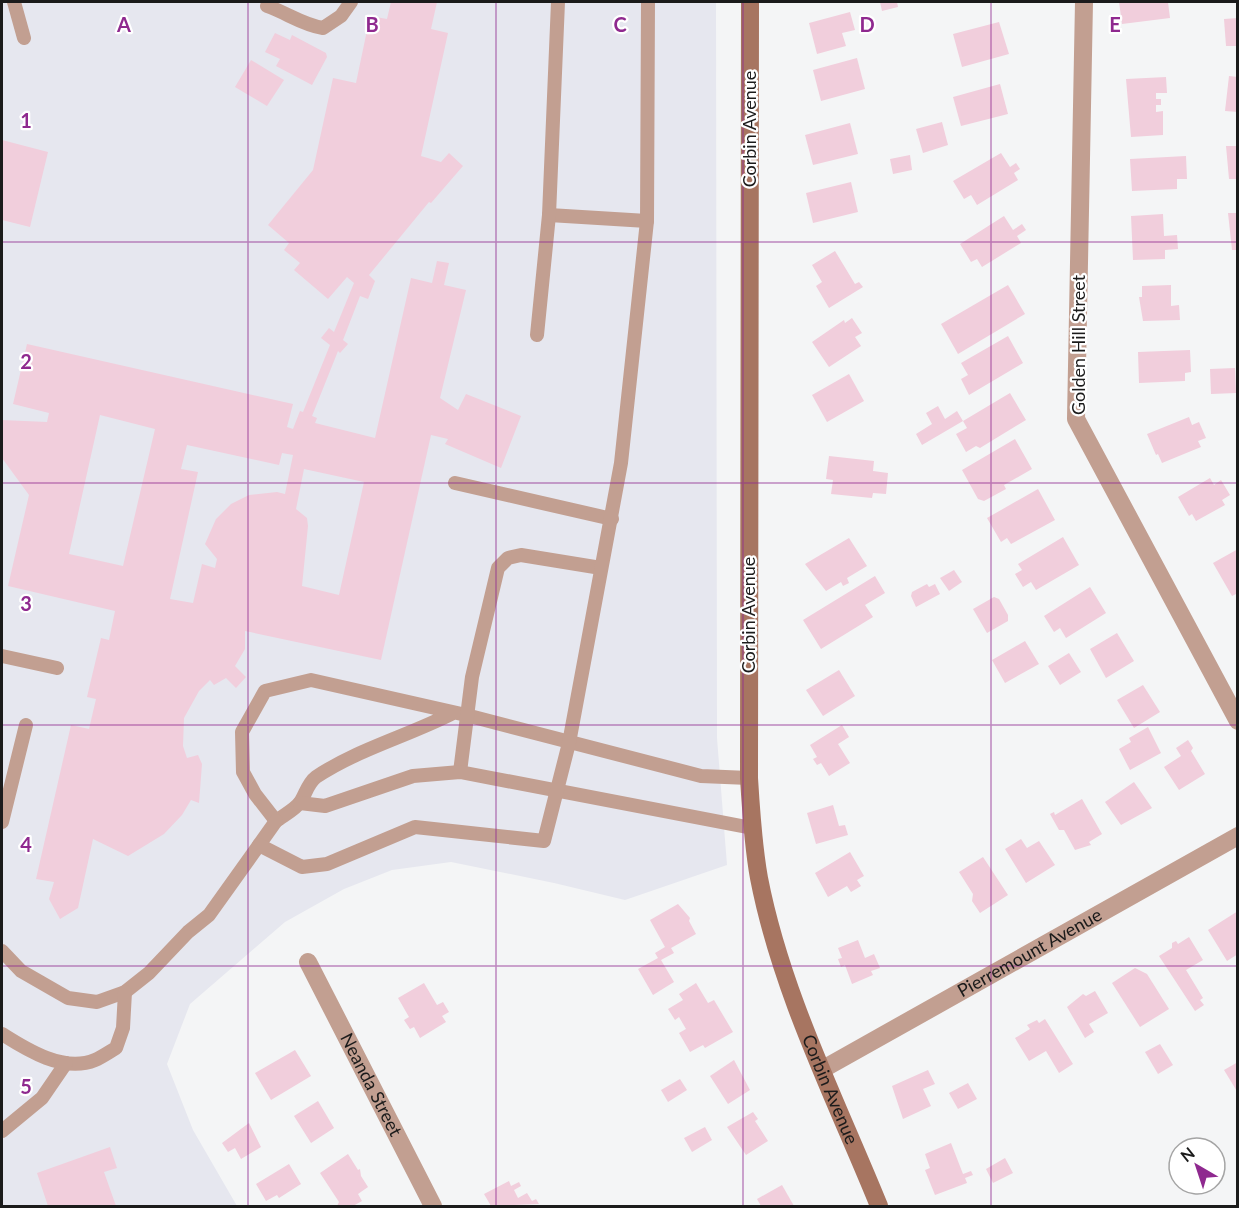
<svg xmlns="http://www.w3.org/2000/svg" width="1239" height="1208" font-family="Lato,sans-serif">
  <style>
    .built { fill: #e6e7ef }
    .building { fill: #f1cedc; fill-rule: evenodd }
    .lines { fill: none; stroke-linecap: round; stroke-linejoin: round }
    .service { stroke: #c29f91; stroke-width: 14 }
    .minor { stroke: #c29f91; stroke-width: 18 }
    .secondary { stroke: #a77561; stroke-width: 18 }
    .grid { fill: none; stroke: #8f298f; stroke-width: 1.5; stroke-opacity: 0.55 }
    .labels { text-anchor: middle; stroke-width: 4.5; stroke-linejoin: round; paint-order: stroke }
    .street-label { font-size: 18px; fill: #1b1b1b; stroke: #fff }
    .grid-label { font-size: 20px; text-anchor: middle; font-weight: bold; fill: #8f298f; stroke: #fff; stroke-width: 4.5; stroke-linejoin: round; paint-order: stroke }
  </style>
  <rect width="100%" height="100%" fill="#f4f5f6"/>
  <polygon class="built" points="2,2 716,2 717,738 727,865 625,900 554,883 451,862 392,870 344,889 285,922 190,1004 167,1064 193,1130 237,1206 2,1206"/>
  <g class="building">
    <path d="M391,2H437L431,29L448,33L421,156L441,162L449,153L463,166L431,203L429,202L369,275L375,281L368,299L360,296L343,340L348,344L340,353L338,351L312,416L317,418L315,423L375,438L411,278L432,283L437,261L449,263L444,285L466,290L440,398L458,410L466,394L521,416L501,468L445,444L448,439L431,435L381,660L245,631V649L235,666L246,677L236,688L226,678L214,685L210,680L199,691L184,718L183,746L187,758L198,755L202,764L199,803L191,800L182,815L164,834L128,856L93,839L78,908L60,919L49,899L54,882L36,879L71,725L89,729L96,699L87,697L101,638L109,640L115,611L8,586L29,495L2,458V420L47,422L49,413L13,404L27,344L293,404L287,427L293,429L300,411L303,412L330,345L321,338L329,328L334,332L354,283L347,277L328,299L294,270L300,263L284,250L289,243L268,225L313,170L333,78L356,83L370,16L387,19ZM100,415L155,429L123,566L69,554ZM187,445L279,465L282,453L293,455L285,494L277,492L249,495L231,504L216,519L205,544L217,559L215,568L202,564L193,603L170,599L198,472L181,469ZM304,469L364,482L339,595L302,586L308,526L307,518L296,509Z"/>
    <polygon points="880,2 897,2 898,7 882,11"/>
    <polygon points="1119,2 1168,2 1170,18 1122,24"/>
    <polygon points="850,12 855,30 842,33 846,46 817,54 809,23"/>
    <polygon points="1238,18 1238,46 1226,46 1224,19"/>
    <polygon points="999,22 1009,54 962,67 953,34"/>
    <polygon points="275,33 290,40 292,35 326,53 327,57 312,85 276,66 280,59 265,52"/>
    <polygon points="857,58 865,89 821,101 813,70"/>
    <polygon points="251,60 284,80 267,106 235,87"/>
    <polygon points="1229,76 1238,77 1238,112 1225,111"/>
    <polygon points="1166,77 1167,93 1156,93 1156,99 1161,99 1161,105 1156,105 1156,112 1163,111 1163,135 1131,137 1126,79"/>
    <polygon points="1000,84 1008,114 961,126 953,97"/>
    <polygon points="942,122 948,145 923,153 916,129"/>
    <polygon points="850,123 858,154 813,165 805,135"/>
    <polygon points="2,140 48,152 30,227 2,220"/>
    <polygon points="1226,146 1238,146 1238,179 1229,179"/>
    <polygon points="1001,153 1010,167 1016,163 1020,169 1014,173 1018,180 977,205 971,195 964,199 953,181"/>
    <polygon points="910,155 912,170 893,174 890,159"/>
    <polygon points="1186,156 1187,179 1177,179 1177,189 1132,191 1130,159"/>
    <polygon points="851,182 858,212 813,223 806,193"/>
    <polygon points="1228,213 1238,213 1238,250 1232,250"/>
    <polygon points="1163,214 1164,236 1177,235 1178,249 1165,250 1165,259 1133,260 1131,216"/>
    <polygon points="1004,216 1013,230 1022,224 1026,230 1017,236 1021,243 982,267 977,259 971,262 960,244"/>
    <polygon points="835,251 855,284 859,282 863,287 829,308 816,286 822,282 812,265"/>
    <polygon points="1008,285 1025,314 958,354 941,324"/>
    <polygon points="1171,285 1171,306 1179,305 1180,320 1143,321 1139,297 1142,297 1142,286"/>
    <polygon points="852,318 862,333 855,337 861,346 829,367 812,342 844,320 845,323"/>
    <polygon points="1008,336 1023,363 969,395 961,379 968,375 961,363"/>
    <polygon points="1190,350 1191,372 1185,373 1185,381 1139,383 1138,352"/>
    <polygon points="1235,368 1236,393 1211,394 1210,369"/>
    <polygon points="849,374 864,401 827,422 812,395"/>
    <polygon points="1010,393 1026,420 980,448 976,446 966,452 956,434 967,428 963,421 922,445 916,434 932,424 926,413 938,406 945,419 957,411 963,421"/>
    <polygon points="1189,417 1192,425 1199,422 1206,438 1198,441 1201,447 1162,463 1158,454 1156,455 1147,434"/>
    <polygon points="1015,439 1032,469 1004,485 1006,489 984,501 978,499 962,470"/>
    <polygon points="829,456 874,461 873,471 888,473 886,494 873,493 872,498 831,494 833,480 826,479"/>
    <polygon points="1210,478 1214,485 1221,480 1230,495 1222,500 1225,505 1196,521 1192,514 1189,516 1178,497"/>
    <polygon points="1038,489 1055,520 1011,544 1007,538 1001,542 987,518"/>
    <polygon points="1063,537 1079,565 1036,590 1031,582 1023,587 1015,574 1022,570 1018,564"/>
    <polygon points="849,538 867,566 847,578 849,583 843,586 841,582 826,591 805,564"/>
    <polygon points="1238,549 1238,593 1232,596 1213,563"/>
    <polygon points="954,570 962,582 949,591 940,578"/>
    <polygon points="875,576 885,593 865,605 873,617 821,649 803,620"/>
    <polygon points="927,584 929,587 935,584 940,594 916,607 911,596 912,592"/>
    <polygon points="1090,587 1106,613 1066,638 1060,628 1054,632 1044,616"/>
    <polygon points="994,597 999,599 1008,615 1008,621 987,633 973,609"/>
    <polygon points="1117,633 1134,661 1106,678 1090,649"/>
    <polygon points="1025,641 1039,664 1005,683 992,660"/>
    <polygon points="1069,653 1081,672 1060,685 1048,666"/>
    <polygon points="839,670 855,696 823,716 806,690"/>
    <polygon points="1143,685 1160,712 1134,728 1117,700"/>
    <polygon points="842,725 849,737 838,744 850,763 829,776 821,763 817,765 813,759 817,757 810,745"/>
    <polygon points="1148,727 1161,753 1130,770 1119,749 1131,742 1129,738"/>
    <polygon points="1188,740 1193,748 1191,751 1205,774 1179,790 1164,767 1181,756 1176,748"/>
    <polygon points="1134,782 1152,808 1121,825 1105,802"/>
    <polygon points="1082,799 1102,834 1089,842 1091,845 1075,850 1064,830 1059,830 1050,814 1054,812 1055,815"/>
    <polygon points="833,805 839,826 845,825 848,835 816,844 807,813"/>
    <polygon points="1021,839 1027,848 1039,841 1055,865 1026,883 1005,849"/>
    <polygon points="850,852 864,876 857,880 861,886 851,892 847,886 828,897 815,873"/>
    <polygon points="983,857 1008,895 980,913 972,901 973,894 959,872"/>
    <polygon points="678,904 690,918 689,921 696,934 671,948 674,953 661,960 674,982 653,995 638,969 658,958 655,953 665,947 650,920"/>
    <polygon points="1238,911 1238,954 1227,961 1208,930"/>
    <polygon points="1189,937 1203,960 1186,970 1203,998 1200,1000 1204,1005 1195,1011 1159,956 1172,948 1172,943 1176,941 1178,944"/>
    <polygon points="858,940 865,958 874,954 880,968 871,971 873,975 852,984 845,965 841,967 838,959 842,958 838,948"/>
    <polygon points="1135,968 1147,974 1169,1009 1140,1027 1112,983"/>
    <polygon points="424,983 437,1005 443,1002 449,1012 442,1016 446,1022 420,1038 414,1027 410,1029 404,1020 409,1017 398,998"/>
    <polygon points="696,983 708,1003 714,1000 733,1032 705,1048 703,1045 690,1052 679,1033 686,1029 679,1017 675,1020 668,1009 683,1000 679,994"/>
    <polygon points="1095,991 1108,1013 1089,1024 1094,1032 1085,1038 1067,1007 1083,994 1086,996"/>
    <polygon points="1045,1019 1073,1064 1059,1073 1046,1051 1029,1061 1015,1038 1030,1029 1027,1025 1037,1020 1039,1023"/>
    <polygon points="1160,1044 1173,1065 1158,1074 1145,1052"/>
    <polygon points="295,1050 311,1076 271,1100 255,1073"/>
    <polygon points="734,1060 750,1090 728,1104 710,1076"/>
    <polygon points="1238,1062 1238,1093 1224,1070"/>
    <polygon points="928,1070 935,1084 923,1089 931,1106 903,1119 892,1086"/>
    <polygon points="680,1079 687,1090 668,1102 661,1090"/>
    <polygon points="968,1083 977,1099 958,1109 949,1093"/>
    <polygon points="318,1101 334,1128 311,1143 294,1116"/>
    <polygon points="753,1112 758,1119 755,1121 768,1141 746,1155 727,1127"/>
    <polygon points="249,1123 261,1147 241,1159 235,1148 228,1152 222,1143"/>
    <polygon points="705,1127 712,1140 692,1152 684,1138"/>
    <polygon points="951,1143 963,1174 971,1171 973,1175 965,1178 967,1183 935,1195 925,1170 930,1168 925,1154"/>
    <polygon points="110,1147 117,1168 104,1172 116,1206 48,1206 37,1173"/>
    <polygon points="348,1154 358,1170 360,1169 361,1176 368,1187 358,1194 362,1201 353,1206 337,1206 339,1202 320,1173"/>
    <polygon points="1005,1158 1013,1173 993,1183 986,1169"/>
    <polygon points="289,1164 301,1184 279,1198 277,1195 266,1201 256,1184"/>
    <polygon points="509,1181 511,1186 519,1182 521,1186 514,1190 518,1198 527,1193 532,1201 536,1199 539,1204 491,1206 484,1194"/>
    <polygon points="782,1185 794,1206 761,1206 757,1199"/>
  </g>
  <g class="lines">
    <g class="service">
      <polyline points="14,2 24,38"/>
      <path d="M267,6C287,13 303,25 323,28L341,16L351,2"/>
      <polyline points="549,215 647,221"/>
      <polyline points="537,335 549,215 558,2"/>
      <polyline points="455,483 612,519"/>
      <polyline points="2,656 57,668"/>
      <path d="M453,713C408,736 358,749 316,777C308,783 306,793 301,801C296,809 284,815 276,821L255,794L243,772L242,732L265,691L311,680L466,715L701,776L749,778"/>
      <polyline points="460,772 472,677 498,568 508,558 521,555 601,568"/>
      <polyline points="300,803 325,806 413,776 460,772 752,828"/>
      <polyline points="2,822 26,725"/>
      <polyline points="259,845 276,821"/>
      <polyline points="2,951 21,971 68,998 97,1002 125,992 149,973 188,932 209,915 259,845 302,867 327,864 415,827 544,841 569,743 621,463 647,221 648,2"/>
      <path d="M2,1034C27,1050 64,1073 95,1060C102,1057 109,1052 116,1048L123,1028L125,992"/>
      <polyline points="2,1131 42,1098 66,1063"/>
    </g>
    <g class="minor">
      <polyline points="1084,2 1076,419 1238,721"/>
      <path id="s1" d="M308,962L433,1206"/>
      <path id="s2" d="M823,1069L1238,836"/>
    </g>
    <path class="secondary" id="s3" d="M750,2L749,778C751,811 753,845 759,878C781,992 836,1100 879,1206"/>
  </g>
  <path class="grid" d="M248,2V1206M496,2V1206M743,2V1206M991,2V1206M2,242H1238M2,483H1238M2,725H1238M2,966H1238"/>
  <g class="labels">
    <g class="street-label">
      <text transform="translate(750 129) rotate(-90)" y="6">Corbin Avenue</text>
      <text transform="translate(1079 345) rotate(-90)" y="6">Golden Hill Street</text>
      <text transform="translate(749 615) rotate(-90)" y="6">Corbin Avenue</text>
      <text dy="6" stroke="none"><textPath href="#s2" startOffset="237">Pierremount Avenue</textPath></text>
      <text dy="6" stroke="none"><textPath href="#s1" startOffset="138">Neanda Street</textPath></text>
      <text dy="6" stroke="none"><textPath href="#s3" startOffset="1100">Corbin Avenue</textPath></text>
    </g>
  </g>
  <g class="grid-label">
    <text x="124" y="32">A</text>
    <text x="372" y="32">B</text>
    <text x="620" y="32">C</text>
    <text x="867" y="32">D</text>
    <text x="1115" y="32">E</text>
    <text x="26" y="128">1</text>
    <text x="26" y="369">2</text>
    <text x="26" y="611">3</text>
    <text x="26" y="852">4</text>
    <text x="26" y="1094">5</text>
  </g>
  <rect width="1239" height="1208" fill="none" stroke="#1b1b1b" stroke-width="6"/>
  <g transform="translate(1197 1166) rotate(321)"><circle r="28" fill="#ffffff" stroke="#a4a4a4" stroke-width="1.5"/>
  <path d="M0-4.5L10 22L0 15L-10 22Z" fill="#8f298f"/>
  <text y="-9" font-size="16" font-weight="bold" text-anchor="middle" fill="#1b1b1b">N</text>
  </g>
</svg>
